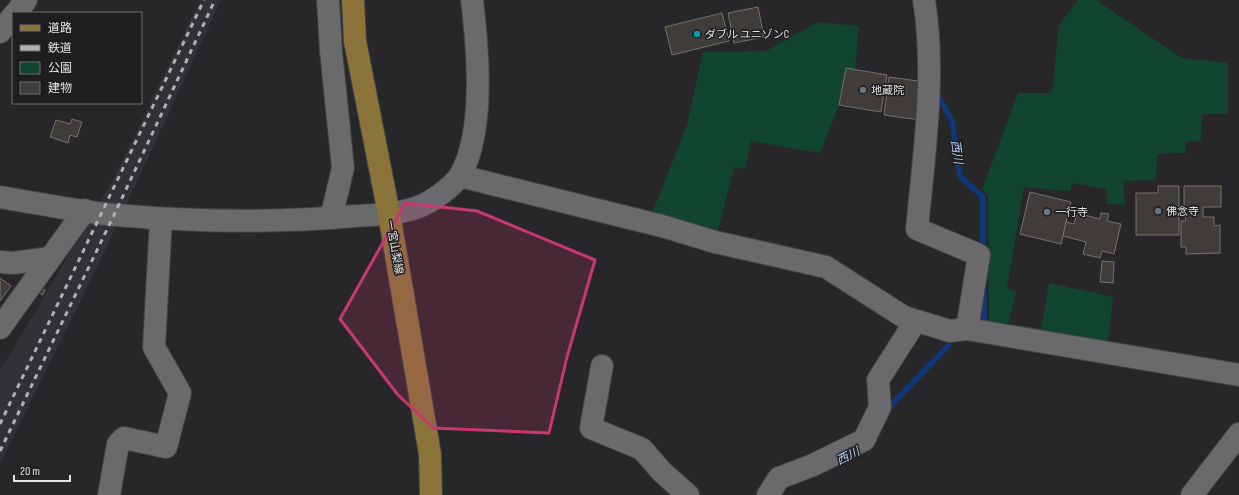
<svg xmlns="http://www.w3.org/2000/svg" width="1239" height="495" font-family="'Sofia Sans Condensed','Noto Sans JP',sans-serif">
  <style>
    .built { fill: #333038 }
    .green { fill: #11452f }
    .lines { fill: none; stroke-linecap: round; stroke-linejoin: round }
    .stream { stroke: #103777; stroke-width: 5.5 }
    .building { fill: #3f3c3a; stroke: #74716f }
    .minor-casing { stroke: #434245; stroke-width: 24 }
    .major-casing { stroke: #434245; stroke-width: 24 }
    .minor { stroke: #6a696c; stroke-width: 22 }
    .major { stroke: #8a7439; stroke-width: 22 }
    .rail { stroke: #b0b0b2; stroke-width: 3; stroke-dasharray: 5 5; stroke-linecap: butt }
    .marked { fill: #c73770; fill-opacity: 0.2; stroke: #c73770; stroke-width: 3; stroke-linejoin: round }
    .culture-dot { fill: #0f9aa8; stroke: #1e1d1f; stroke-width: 1.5 }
    .worship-dot { fill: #6b7280; stroke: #1e1d1f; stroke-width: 1.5 }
    .labels { text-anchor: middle; stroke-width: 3; stroke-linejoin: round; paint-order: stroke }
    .poi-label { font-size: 11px; fill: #e5e5e7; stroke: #1e1d1f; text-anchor: start }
    .street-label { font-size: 11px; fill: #e5e5e7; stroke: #1e1d1f }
    .water-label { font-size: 12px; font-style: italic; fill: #b6cef3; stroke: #1e1d1f }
  </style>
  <rect width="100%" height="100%" fill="#272629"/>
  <polygon class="built" points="200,0 221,0 103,255 0,464 0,371 114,178"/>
  <g class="green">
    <polygon points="1078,0 1096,0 1182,58 1228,63 1228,114 1202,114 1201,141 1186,142 1185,153 1157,154 1156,180 1123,181 1125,205 1107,204 1107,189 1072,183 1070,191 1024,187 1007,288 1016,292 1007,328 989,323 988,195 982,190 1018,93 1052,93 1059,25"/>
    <polygon points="818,22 859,26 855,69 846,68 839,105 820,153 751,141 745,169 734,167 715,242 651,216 687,125 703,52 766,51"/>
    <polygon points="1049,283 1113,297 1108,342 1041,330"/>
  </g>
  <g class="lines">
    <g class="stream">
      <polyline points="936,92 952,121 960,176 983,197 983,251"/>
      <polyline points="984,289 984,323"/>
      <polyline points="887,409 949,345"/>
    </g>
  </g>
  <g class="building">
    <polygon points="758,7 764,37 734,43 728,13"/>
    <polygon points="722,13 729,41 672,55 665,27"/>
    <polygon points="846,68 887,75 881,112 839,105"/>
    <polygon points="889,77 925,82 920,120 884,115"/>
    <polygon points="72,119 82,122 77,137 70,135 68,143 50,137 56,120 70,124"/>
    <polygon points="1158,186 1179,186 1179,235 1136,235 1136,193 1158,193"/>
    <polygon points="1184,186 1221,186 1221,207 1203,207 1203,217 1214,217 1214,226 1220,225 1220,253 1186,254 1186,247 1181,247 1181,221 1186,221 1185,216 1179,216 1179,206 1184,206"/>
    <polygon points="1030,192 1071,202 1061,244 1020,234"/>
    <polygon points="1077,213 1100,219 1101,213 1109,214 1107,221 1121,224 1114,254 1102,251 1100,258 1083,254 1086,242 1063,236 1066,222 1074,224"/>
    <polygon points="1102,261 1114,262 1113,283 1100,282"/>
    <polygon points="0,278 11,286 0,301"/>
    <polygon points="41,288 45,290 43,295 39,293"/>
  </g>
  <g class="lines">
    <defs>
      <g id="minor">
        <polyline points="328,0 331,51 343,168 331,218"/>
        <path d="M924,0C936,73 924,155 917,229L979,255L967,329"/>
        <polyline points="16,13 26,0"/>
        <polyline points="0,32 13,16"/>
        <polyline points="460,176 662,226 715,242 826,267 904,317 950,331 967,329 1239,375"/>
        <path d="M0,197C39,203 78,212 116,215C196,222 276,223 355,216C376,215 404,214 423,205C434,200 455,185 461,174C485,129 478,50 472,0"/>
        <polyline points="0,262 13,263 50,258"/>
        <polyline points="0,328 85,210"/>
        <polyline points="602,366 591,428 642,449 662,472 688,495"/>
        <polyline points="109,495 118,444 124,438 166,447 180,393 154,347 161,219"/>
        <polyline points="768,495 779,478 813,465 864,440 880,407 878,380 915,322"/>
        <polyline points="1192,495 1239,434"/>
      </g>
      <polyline id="major" points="353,0 355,41 389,214 430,454 431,495"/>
    </defs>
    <use href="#minor" class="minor-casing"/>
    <use href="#major" class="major-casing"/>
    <use href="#minor" class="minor"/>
    <use href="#major" class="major"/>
    <g class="rail">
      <polyline points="0,424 204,0"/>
      <polyline points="0,451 114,215 215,0"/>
    </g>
  </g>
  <path class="marked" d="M405,203L477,211L595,260L567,357L549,433L433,428L398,395L340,319Z"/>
  <circle class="culture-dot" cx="697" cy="34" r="4"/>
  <g class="worship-dot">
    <circle cx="863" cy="90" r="4"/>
    <circle cx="1158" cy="211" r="4"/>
    <circle cx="1047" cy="212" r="4"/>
  </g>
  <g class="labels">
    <g class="poi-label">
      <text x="705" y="38">ダブル ユニゾンC</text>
      <text x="871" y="94">地蔵院</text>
      <text x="1166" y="215">佛念寺</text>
      <text x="1055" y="216">一行寺</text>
    </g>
    <g class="street-label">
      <text transform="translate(395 247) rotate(80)" y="4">一宮山梨線</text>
    </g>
    <g class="water-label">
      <text transform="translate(957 152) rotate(82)" y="4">西川</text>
      <text transform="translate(848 456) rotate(-27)" y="4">西川</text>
    </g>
  </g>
  <rect x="12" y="12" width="130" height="92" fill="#1e1d1f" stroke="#6e6d6f"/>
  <rect x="20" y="25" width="20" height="6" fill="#8a7439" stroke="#6e6d6f"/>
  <text x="48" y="32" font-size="12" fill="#e5e5e7">道路</text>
  <rect x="20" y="45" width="20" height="6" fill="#b0b0b2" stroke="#6e6d6f"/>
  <text x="48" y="52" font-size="12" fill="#e5e5e7">鉄道</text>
  <rect x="20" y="62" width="20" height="12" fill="#11452f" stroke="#6e6d6f"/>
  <text x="48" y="72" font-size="12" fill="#e5e5e7">公園</text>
  <rect x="20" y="82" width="20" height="12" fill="#3f3c3a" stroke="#6e6d6f"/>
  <text x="48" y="92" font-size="12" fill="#e5e5e7">建物</text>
  <path d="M14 475v6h56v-6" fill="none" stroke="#e5e5e7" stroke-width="2"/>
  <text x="20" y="475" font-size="12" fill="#e5e5e7" stroke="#1e1d1f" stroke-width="3" paint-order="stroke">20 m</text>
</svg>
